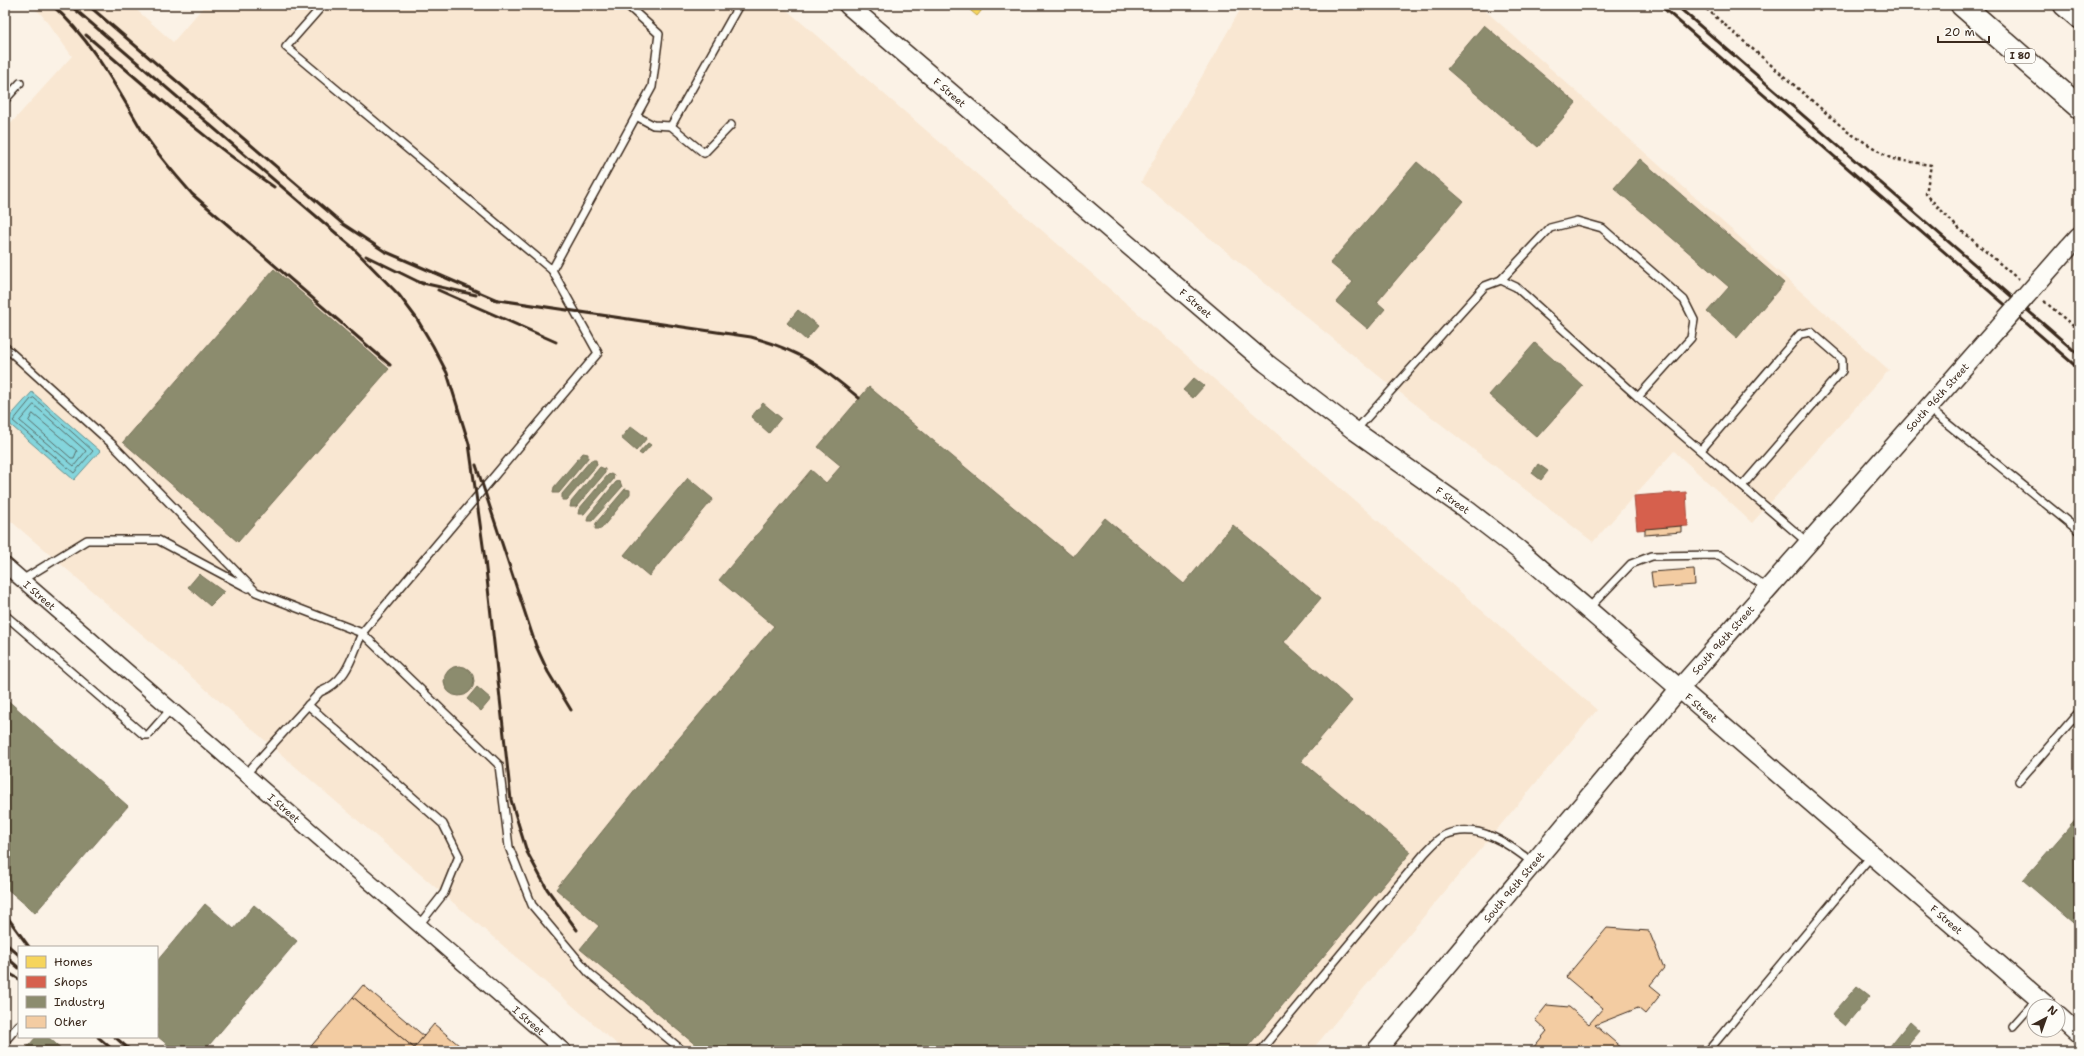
<svg xmlns="http://www.w3.org/2000/svg" width="2084" height="1056" font-family="'Shantell Sans',sans-serif">
  <style>
    .built { fill: #f9e7d2 }
    .water { fill: #84d5dc; stroke: #679190 }
    .homes { fill: #f6d55c; stroke: #bea249 }
    .shops { fill: #d6604d; stroke: #a8503f }
    .industry { fill: #8c8c6e; stroke: #746f56 }
    .lines { fill: none; stroke-linecap: round; stroke-linejoin: round }
    .shore { stroke: #586e6a; stroke-width: 1 }
    .building { fill: #f3cca2; stroke: #3b2a1e }
    .service-casing { stroke: #3b2a1e; stroke-width: 10 }
    .minor-casing { stroke: #3b2a1e; stroke-width: 17 }
    .tertiary-casing { stroke: #3b2a1e; stroke-width: 21 }
    .motorway-casing { stroke: #3b2a1e; stroke-width: 25 }
    .path { stroke: #3b2a1e; stroke-width: 2.5; stroke-dasharray: 3 3; stroke-linecap: butt }
    .service { stroke: #fdfcf7; stroke-width: 7 }
    .minor { stroke: #fdfcf7; stroke-width: 14 }
    .tertiary { stroke: #fdfcf7; stroke-width: 18 }
    .motorway { stroke: #fdfcf7; stroke-width: 22 }
    .rail { stroke: #3b2a1e; stroke-width: 3 }
    .tertiary-bridge-casing { stroke: #3b2a1e; stroke-width: 21; stroke-linecap: butt }
    .tertiary-bridge { stroke: #fdfcf7; stroke-width: 18 }
    .labels { text-anchor: middle; stroke-width: 4; stroke-linejoin: round; paint-order: stroke }
    .shield { fill: #fdfcf7; stroke: #75695f; stroke-width: 1 }
    .shield-label { font-size: 9px; font-weight: bold; fill: #3b2a1e }
    .street-label { font-size: 10px; fill: #3b2a1e; stroke: #fdfcf7 }
  </style>
  <rect width="100%" height="100%" fill="#fbf2e6"/>
  <filter id="ink" filterUnits="userSpaceOnUse"><feTurbulence type="fractalNoise" baseFrequency=".025" numOctaves="2"/><feDisplacementMap in="SourceGraphic" scale="8" xChannelSelector="R" yChannelSelector="G"/><feConvolveMatrix kernelMatrix="1 2 1 2 8 2 1 2 1" color-interpolation-filters="sRGB"/></filter>
  <g filter="url(#ink)">
    <g class="built">
      <polygon points="30,5 131,5 173,42 205,5 781,5 1597,710 1311,1051 625,1051 5,516 5,130 72,56 41,14"/>
      <polygon points="1243,5 1479,5 1889,370 1752,523 1674,451 1593,542 1380,377 1141,182"/>
    </g>
    <polygon class="water" points="32,392 100,451 74,480 6,421"/>
    <polygon class="homes" points="964,5 986,5 977,16"/>
    <polygon class="shops" points="1686,492 1688,526 1637,530 1634,496"/>
    <g class="industry">
      <polygon points="1484,25 1576,103 1538,147 1447,69"/>
      <polygon points="1640,159 1784,283 1737,338 1707,312 1729,287 1614,188"/>
      <polygon points="1417,162 1463,201 1377,302 1385,309 1368,329 1336,302 1353,282 1330,263"/>
      <polygon points="274,269 389,369 238,542 123,442"/>
      <polygon points="798,310 818,326 806,340 787,323"/>
      <polygon points="1535,343 1583,386 1537,437 1489,395"/>
      <polygon points="1194,378 1204,386 1193,398 1183,390"/>
      <polygon points="869,387 1073,557 1105,518 1184,584 1233,525 1321,598 1284,642 1352,701 1301,761 1411,852 1244,1051 703,1051 580,949 599,926 556,889 637,788 774,626 719,580 811,470 826,483 841,466 818,447"/>
      <polygon points="763,403 781,418 769,433 751,417"/>
      <polygon points="631,426 647,438 636,451 621,438"/>
      <polygon points="648,443 651,445 642,455 639,453"/>
      <polygon points="583,453 588,454 588,458 559,493 553,493 554,487"/>
      <polygon points="591,460 596,460 597,465 567,500 562,500 562,494"/>
      <polygon points="1538,464 1548,471 1541,480 1532,473"/>
      <polygon points="600,467 605,469 605,473 576,507 570,507 571,502"/>
      <polygon points="611,474 614,476 613,480 584,514 578,514 579,509 608,475"/>
      <polygon points="688,478 713,499 649,576 624,555"/>
      <polygon points="620,481 622,487 592,521 587,521 588,516 616,482"/>
      <polygon points="625,489 630,490 630,494 601,529 595,529 596,523"/>
      <polygon points="199,574 224,592 210,606 188,587"/>
      <circle cx="459" cy="681" r="15"/>
      <polygon points="477,687 491,699 481,711 467,699"/>
      <polygon points="5,698 128,806 35,913 5,887"/>
      <polygon points="2079,816 2079,928 2023,880"/>
      <polygon points="205,904 234,929 254,905 297,941 204,1051 175,1051 157,1036 157,961"/>
      <polygon points="1857,986 1870,996 1845,1026 1832,1015"/>
      <polygon points="1910,1021 1920,1030 1902,1051 1886,1051"/>
      <polygon points="36,1037 48,1037 64,1051 24,1051"/>
    </g>
    <g class="lines">
      <g class="shore">
        <polygon points="34,398 93,451 74,473 13,421 31,399"/>
        <polygon points="34,405 86,451 74,466 20,421"/>
        <polygon points="33,414 77,451 74,458 71,458 29,421"/>
      </g>
    </g>
    <g class="building">
      <polygon points="1681,526 1681,532 1645,535 1645,529"/>
      <polygon points="1694,569 1695,585 1653,588 1651,572"/>
      <polygon points="1607,928 1649,931 1664,968 1650,985 1661,994 1645,1014 1638,1008 1595,1025 1623,1049 1621,1051 1537,1051 1533,1048 1547,1031 1535,1020 1547,1005 1569,1007 1589,1024 1603,1008 1566,977"/>
      <polygon points="363,985 424,1036 414,1048 353,997"/>
      <polygon points="353,997 414,1048 434,1024 466,1051 307,1051"/>
    </g>
    <g class="lines">
      <defs>
        <g id="service">
          <polyline points="5,100 20,83"/>
          <polyline points="636,116 653,125 671,126 704,153 731,125"/>
          <polyline points="671,126 739,5"/>
          <polyline points="552,270 652,87 659,34 627,5"/>
          <polyline points="1501,280 1550,228 1577,221 1602,228 1684,300 1694,320 1691,338 1638,397"/>
          <polyline points="5,347 112,444 256,592 362,633 499,765 509,847 532,905 589,973 683,1051"/>
          <polyline points="1928,408 2079,531"/>
          <polyline points="1355,431 1485,286 1501,280 1516,287 1638,397 1807,542"/>
          <polyline points="1701,450 1800,334 1811,332 1842,359 1842,371 1742,486"/>
          <polyline points="22,580 87,540 158,540 248,588"/>
          <polyline points="1588,609 1631,564 1652,556 1719,555 1767,588"/>
          <polyline points="5,615 144,735 148,735 170,710"/>
          <polyline points="308,705 443,824 459,856 444,893 419,925"/>
          <path d="M245,775L320,692C347,681 351,659 362,633L598,353L552,270L286,47L323,5"/>
          <polyline points="2019,781 2079,712"/>
          <polyline points="2013,1026 2038,998"/>
          <polyline points="5,1041 19,1025"/>
          <path d="M1260,1051L1424,854C1430,848 1438,838 1445,835C1477,821 1509,844 1533,863"/>
          <polyline points="1708,1051 1872,855"/>
        </g>
        <g id="minor">
          <path id="s1" d="M5,565L564,1051"/>
        </g>
        <g id="tertiary">
          <path id="s2" d="M848,5L1266,363L1355,431L1467,510L1519,550L2047,1006"/>
          <polyline points="2069,247 2079,236"/>
          <polyline points="2058,1015 2079,1034"/>
          <path id="s3" d="M1376,1051L1680,688L1948,385"/>
        </g>
        <g id="motorway">
          <polyline points="1962,5 2079,107"/>
          <polyline points="2065,5 2079,17"/>
        </g>
      </defs>
      <use href="#service" class="service-casing"/>
      <use href="#minor" class="minor-casing"/>
      <use href="#tertiary" class="tertiary-casing"/>
      <use href="#motorway" class="motorway-casing"/>
      <g class="path">
        <polyline points="1702,5 1848,132 1892,159 1931,165 1926,194 1956,226 2018,279"/>
        <polyline points="2044,301 2079,331"/>
      </g>
      <use href="#service" class="service"/>
      <use href="#minor" class="minor"/>
      <use href="#tertiary" class="tertiary"/>
      <use href="#motorway" class="motorway"/>
      <g class="rail">
        <path d="M52,5C91,39 115,85 141,129C155,152 174,173 192,194L390,365"/>
        <polyline points="70,5 351,246 399,295 417,319 433,346 447,373 469,444 485,560 511,800 527,852 547,889 577,930"/>
        <polyline points="88,5 343,224 384,251 497,300"/>
        <polyline points="1660,5 2079,369"/>
        <polyline points="1676,5 2079,355"/>
        <path d="M86,35C148,88 206,141 274,187"/>
        <polyline points="366,256 423,284"/>
        <polyline points="418,282 476,295"/>
        <polyline points="438,290 556,342"/>
        <path d="M492,299L751,337C799,350 822,367 859,398"/>
        <polyline points="476,465 536,646 548,672 571,710"/>
        <polyline points="5,914 29,947"/>
        <polyline points="5,943 19,955"/>
        <polyline points="5,956 19,968"/>
        <polyline points="5,971 19,979"/>
        <polyline points="98,1037 114,1051"/>
        <polyline points="115,1037 131,1051"/>
      </g>
      <defs>
        <polyline id="tertiary-bridge" points="1948,385 2069,247"/>
      </defs>
      <use href="#tertiary-bridge" class="tertiary-bridge-casing"/>
      <use href="#tertiary-bridge" class="tertiary-bridge"/>
    </g>
  </g>
  <g class="labels">
    <rect class="shield" x="2005" y="49" width="30" height="14" rx="3"/>
    <g class="shield-label">
      <text x="2020" y="59">I 80</text>
    </g>
    <g class="street-label">
      <text dy="4" stroke="none"><textPath href="#s2" startOffset="134">F Street</textPath></text>
      <text dy="4" stroke="none"><textPath href="#s2" startOffset="458">F Street</textPath></text>
      <text transform="translate(1937 397) rotate(-48)" y="4">South 96th Street</text>
      <text dy="4" stroke="none"><textPath href="#s2" startOffset="782">F Street</textPath></text>
      <text dy="4" stroke="none"><textPath href="#s1" startOffset="46">I Street</textPath></text>
      <text dy="4" stroke="none"><textPath href="#s3" startOffset="538">South 96th Street</textPath></text>
      <text dy="4" stroke="none"><textPath href="#s2" startOffset="1106">F Street</textPath></text>
      <text dy="4" stroke="none"><textPath href="#s1" startOffset="370">I Street</textPath></text>
      <text dy="4" stroke="none"><textPath href="#s3" startOffset="214">South 96th Street</textPath></text>
      <text dy="4" stroke="none"><textPath href="#s2" startOffset="1430">F Street</textPath></text>
      <text dy="4" stroke="none"><textPath href="#s1" startOffset="694">I Street</textPath></text>
    </g>
  </g>
  <rect width="2084" height="1056" fill="none" stroke="#fdfcf7" stroke-width="20"/>
  <rect x="10" y="10" width="2064" height="1036" fill="none" stroke="#3b2a1e" stroke-width="1.5" filter="url(#ink)"/>
  <rect x="18" y="946" width="140" height="92" fill="#fdfcf7" stroke="#afa8a0"/>
  <rect x="26" y="956" width="20" height="12" fill="#f6d55c" stroke="#afa8a0"/>
  <text x="54" y="966" font-size="12" fill="#3b2a1e">Homes</text>
  <rect x="26" y="976" width="20" height="12" fill="#d6604d" stroke="#afa8a0"/>
  <text x="54" y="986" font-size="12" fill="#3b2a1e">Shops</text>
  <rect x="26" y="996" width="20" height="12" fill="#8c8c6e" stroke="#afa8a0"/>
  <text x="54" y="1006" font-size="12" fill="#3b2a1e">Industry</text>
  <rect x="26" y="1016" width="20" height="12" fill="#f3cca2" stroke="#afa8a0"/>
  <text x="54" y="1026" font-size="12" fill="#3b2a1e">Other</text>
  <g transform="translate(2046 1018) rotate(41)"><circle r="19" fill="#fdfcf7" stroke="#afa8a0"/>
  <path d="M0-3L7 15L0 10L-7 15Z" fill="#3b2a1e"/>
  <text y="-6" font-size="11" font-weight="bold" text-anchor="middle" fill="#3b2a1e">N</text>
  </g>
  <path d="M1938 36v6h51v-6" fill="none" stroke="#3b2a1e" stroke-width="2"/>
  <text x="1944" y="36" font-size="12" fill="#3b2a1e" stroke="#fdfcf7" stroke-width="3" paint-order="stroke">20 m</text>
</svg>
